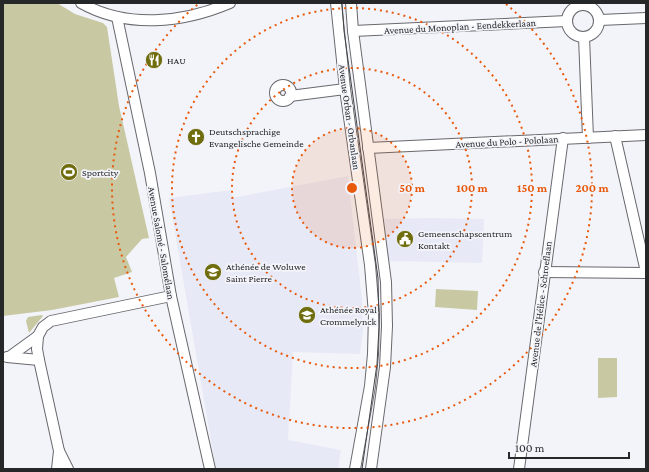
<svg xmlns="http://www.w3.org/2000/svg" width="649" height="472" font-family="'Crimson Pro',serif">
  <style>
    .built { fill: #e7e9f6 }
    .green { fill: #c8c9a3 }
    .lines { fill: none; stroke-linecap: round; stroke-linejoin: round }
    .minor-casing { stroke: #68686d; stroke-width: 12 }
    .minor { stroke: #fff; stroke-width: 10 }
    .tram { stroke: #444547; stroke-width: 1 }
    .ring { fill: none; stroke: #e8590c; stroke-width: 2; stroke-dasharray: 2 4 }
    .labels { text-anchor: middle; stroke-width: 3.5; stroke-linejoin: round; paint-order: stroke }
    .street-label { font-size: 10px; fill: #262729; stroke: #f3f4fa }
    .poi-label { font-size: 10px; fill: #262729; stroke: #f3f4fa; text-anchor: start }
    .centre { fill: #e8590c; stroke: #f3f4fa; stroke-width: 2 }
    .ring-label { font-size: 12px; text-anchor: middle; font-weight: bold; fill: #e8590c; stroke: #f3f4fa; stroke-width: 3.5; stroke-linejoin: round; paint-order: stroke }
  </style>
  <rect width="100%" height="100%" fill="#f3f4fa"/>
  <g class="built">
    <polygon points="348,176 362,300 363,330 360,354 293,352 288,440 341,450 338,469 216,469 169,198 231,190 232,198"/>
    <polygon points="430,218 484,219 482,263 386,261 381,219"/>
  </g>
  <g class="green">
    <polygon points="3,3 57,3 75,14 103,23 107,27 119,106 149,238 142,239 126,257 132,272 114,278 119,297 52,310 3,316"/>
    <polygon points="436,289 478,291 477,310 435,307"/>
    <polygon points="42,315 43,316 29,333 26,321 28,317"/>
    <polygon points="598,358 617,358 617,397 598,398"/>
  </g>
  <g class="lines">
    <defs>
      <g id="minor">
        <path d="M81,3C127,29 183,23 230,3"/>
        <polyline points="336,3 345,89 370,265 374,314 373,354 370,386 355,469"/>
        <polyline points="351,3 353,31 386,282 387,326 385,367 371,469"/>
        <circle cx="583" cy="21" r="16"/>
        <polyline points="117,17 150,173 171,296 210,469"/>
        <polyline points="600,20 646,18"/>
        <polyline points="353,31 567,21"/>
        <polyline points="584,37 588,138"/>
        <circle cx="283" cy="93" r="8"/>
        <polyline points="290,96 345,89"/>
        <polyline points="615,136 646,272"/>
        <polyline points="368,148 646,135"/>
        <polyline points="544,272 646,273"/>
        <polyline points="38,336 37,349 39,360 59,451 57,469"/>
        <polyline points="7,357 39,360"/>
        <polyline points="9,357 38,336 43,327 51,321 171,296"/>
        <polyline points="59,451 68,469"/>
        <polyline points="519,469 563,138"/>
      </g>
    </defs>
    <use href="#minor" class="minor-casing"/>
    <use href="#minor" class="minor"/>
    <polyline class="tram" points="342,3 344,31 378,278 379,327 377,364 362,469"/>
  </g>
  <circle cx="352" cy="188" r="60" fill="#e8590c" fill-opacity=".12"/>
  <g class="ring">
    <circle cx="352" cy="188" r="60"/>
    <circle cx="352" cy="188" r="120"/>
    <circle cx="352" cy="188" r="180"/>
    <path d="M506 4A240 240 0 1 1 198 4"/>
  </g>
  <defs>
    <symbol id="restaurant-disc" viewBox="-11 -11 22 22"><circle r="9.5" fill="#6f6d0d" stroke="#f3f4fa"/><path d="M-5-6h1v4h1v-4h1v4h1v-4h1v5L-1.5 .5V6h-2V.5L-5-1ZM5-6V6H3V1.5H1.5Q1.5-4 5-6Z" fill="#fff"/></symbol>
    <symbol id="church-disc" viewBox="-11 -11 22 22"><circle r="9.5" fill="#6f6d0d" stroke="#f3f4fa"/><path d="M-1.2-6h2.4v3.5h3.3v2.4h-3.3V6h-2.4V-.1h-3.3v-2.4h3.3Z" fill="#fff"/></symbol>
    <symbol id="stadium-disc" viewBox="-11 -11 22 22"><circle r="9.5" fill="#6f6d0d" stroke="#f3f4fa"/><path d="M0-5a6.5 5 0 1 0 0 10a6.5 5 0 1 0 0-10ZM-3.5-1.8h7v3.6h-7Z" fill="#fff"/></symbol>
    <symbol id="civic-disc" viewBox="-11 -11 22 22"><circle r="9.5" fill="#6f6d0d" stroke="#f3f4fa"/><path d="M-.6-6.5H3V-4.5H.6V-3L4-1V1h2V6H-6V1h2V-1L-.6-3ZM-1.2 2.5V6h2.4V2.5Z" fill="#fff"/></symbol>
    <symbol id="school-disc" viewBox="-11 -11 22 22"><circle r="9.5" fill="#6f6d0d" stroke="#f3f4fa"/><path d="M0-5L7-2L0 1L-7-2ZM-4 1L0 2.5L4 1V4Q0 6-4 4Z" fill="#fff"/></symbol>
  </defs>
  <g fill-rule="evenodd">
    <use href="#restaurant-disc" x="144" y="50" width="20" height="20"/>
    <use href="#church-disc" x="186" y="127" width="20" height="20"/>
    <use href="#stadium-disc" x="59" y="162" width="20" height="20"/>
    <use href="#civic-disc" x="395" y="229" width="20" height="20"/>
    <use href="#school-disc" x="203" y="262" width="20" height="20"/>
    <use href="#school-disc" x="297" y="305" width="20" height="20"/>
  </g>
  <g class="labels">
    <g class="street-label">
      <text transform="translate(460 26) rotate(-3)" y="4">Avenue du Monoplan - Eendekkerlaan</text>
      <text transform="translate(350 117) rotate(82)" y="4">Avenue Orban - Orbanlaan</text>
      <text transform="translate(507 141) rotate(-3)" y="4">Avenue du Polo - Pololaan</text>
      <text transform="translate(162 243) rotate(80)" y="4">Avenue Salomé - Salomélaan</text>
      <text transform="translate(540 304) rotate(-83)" y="4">Avenue de l'Hélice - Schroeflaan</text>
    </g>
    <g class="poi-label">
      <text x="167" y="64">HAU</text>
      <text x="209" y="135">Deutschsprachige<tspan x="209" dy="12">Evangelische Gemeinde</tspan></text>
      <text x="82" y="176">Sportcity</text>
      <text x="418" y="237">Gemeenschapscentrum<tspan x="418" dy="12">Kontakt</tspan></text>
      <text x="226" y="270">Athénée de Woluwe<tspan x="226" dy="12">Saint Pierre</tspan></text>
      <text x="320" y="313">Athénée Royal<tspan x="320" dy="12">Crommelynck</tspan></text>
    </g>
  </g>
  <circle cx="352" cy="188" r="6" class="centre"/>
  <g class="ring-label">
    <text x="412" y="192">50 m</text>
    <text x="472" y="192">100 m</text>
    <text x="532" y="192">150 m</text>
    <text x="592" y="192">200 m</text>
  </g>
  <rect width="649" height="472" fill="none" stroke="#262729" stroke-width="8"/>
  <path d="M509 452v6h120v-6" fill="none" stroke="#262729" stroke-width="2"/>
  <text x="515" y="452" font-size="12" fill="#262729" stroke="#f3f4fa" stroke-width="3" paint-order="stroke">100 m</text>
</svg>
